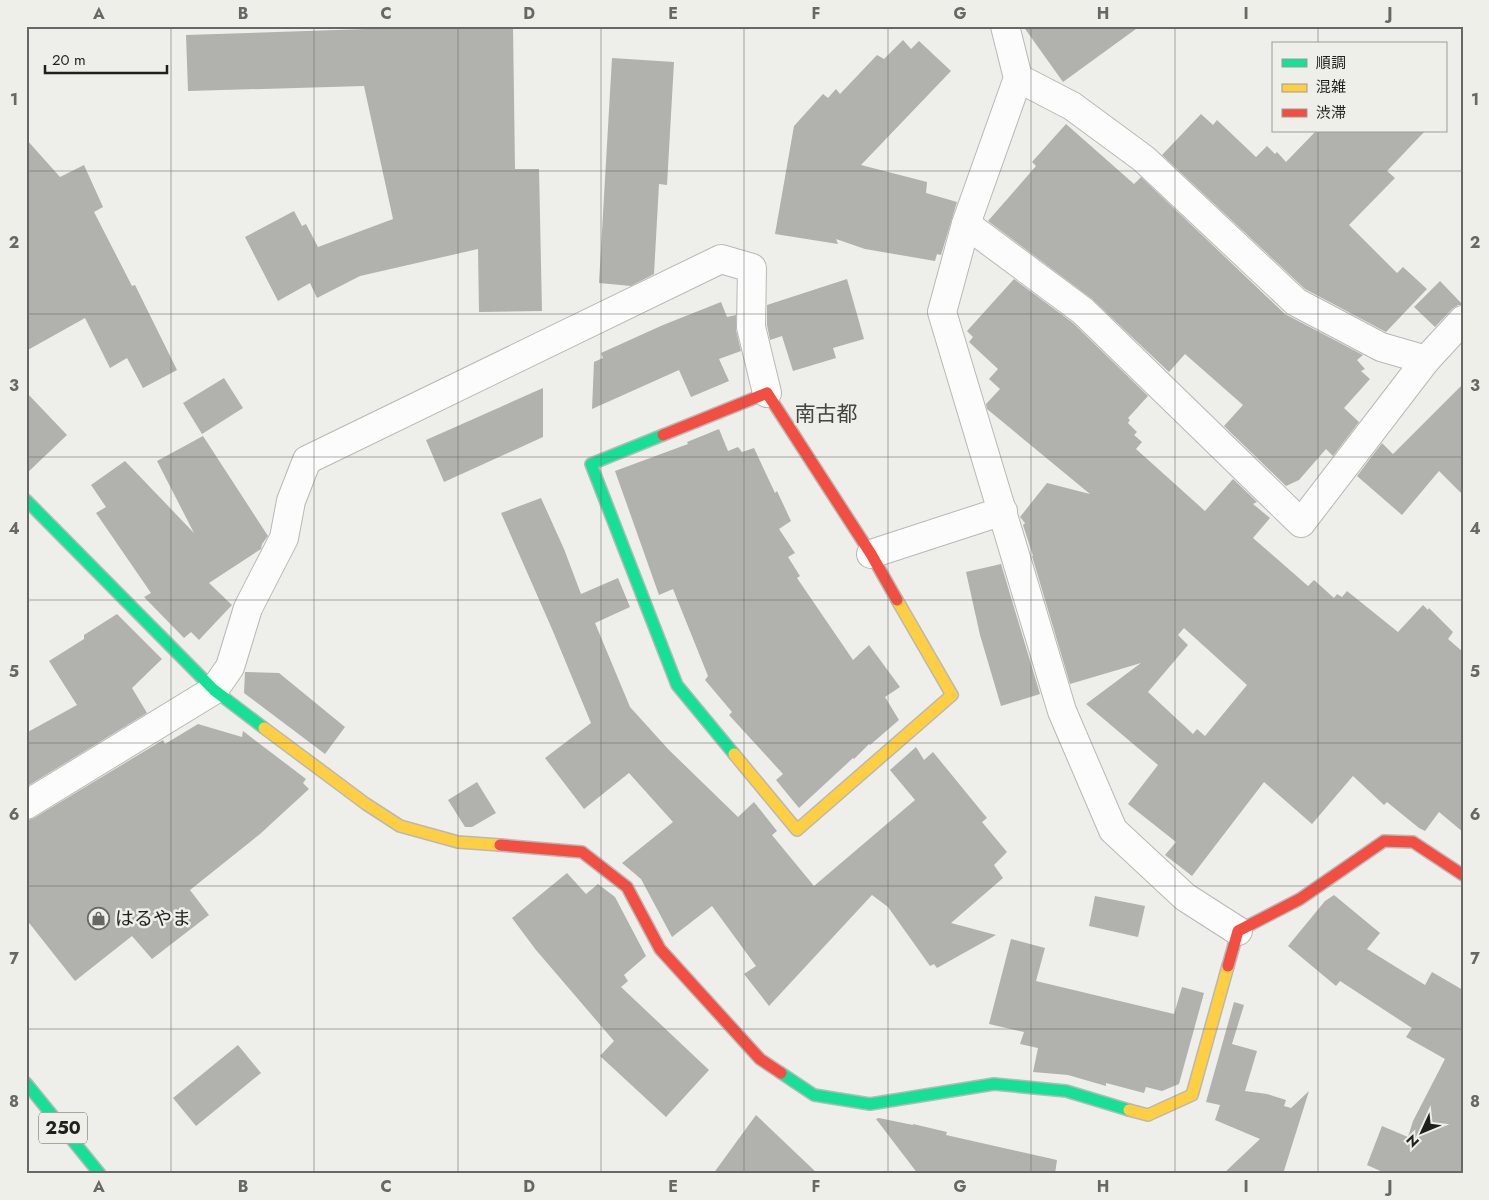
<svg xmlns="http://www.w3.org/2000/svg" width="1489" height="1200" font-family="Jost,'Noto Sans JP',sans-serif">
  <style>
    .building { fill: #b1b1ae; fill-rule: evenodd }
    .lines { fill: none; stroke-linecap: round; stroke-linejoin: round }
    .street-casing { stroke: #b8b8b5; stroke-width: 30 }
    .fast-casing { stroke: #b8b8b5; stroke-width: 14 }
    .slow-casing { stroke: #b8b8b5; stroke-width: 14 }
    .jam-casing { stroke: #b8b8b5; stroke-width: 14 }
    .street { stroke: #fcfcfc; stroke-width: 28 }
    .fast { stroke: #16e098; stroke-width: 11 }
    .slow { stroke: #ffcf43; stroke-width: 11 }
    .jam { stroke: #f24e42; stroke-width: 11 }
    .grid { fill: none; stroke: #676765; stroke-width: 1; stroke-opacity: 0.55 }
    .labels { text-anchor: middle; stroke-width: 5; stroke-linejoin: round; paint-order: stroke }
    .shield { fill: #efefe9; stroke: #5d5d5a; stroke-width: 1 }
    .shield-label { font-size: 18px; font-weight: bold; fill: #1f1f1d }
    .poi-label { font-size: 19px; fill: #1f1f1d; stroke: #efefe9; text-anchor: start }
    .quarter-label { font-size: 21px; fill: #454440; stroke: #efefe9 }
    .neatline { fill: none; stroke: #676765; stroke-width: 2 }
    .grid-label { font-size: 16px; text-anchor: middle; font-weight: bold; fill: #676765 }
  </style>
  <rect width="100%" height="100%" fill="#eeeeea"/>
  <g class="building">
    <polygon points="456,26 513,26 515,169 539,169 542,311 479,312 478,249 360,276 317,298 310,283 278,301 245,237 294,211 302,226 306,224 318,247 393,219 364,86 188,91 186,35"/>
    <polygon points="1023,26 1140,26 1063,82"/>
    <polygon points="903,40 911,49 919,41 951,71 861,165 927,182 926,193 957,202 941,255 937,254 935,261 865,249 836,239 838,244 775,234 794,126 823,94 828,98 836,89 840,94 877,55 884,59"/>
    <polygon points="612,58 674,62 667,185 659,184 654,274 631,286 599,283"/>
    <polygon points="1201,114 1213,125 1217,120 1256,157 1267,146 1275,154 1277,152 1286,162 1316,131 1425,131 1387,171 1395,178 1349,225 1397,273 1403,267 1427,289 1386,332 1305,289 1162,155"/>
    <polygon points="1066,124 1134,184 1141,177 1285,314 1363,355 1357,360 1365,369 1361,371 1370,379 1344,408 1359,422 1333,456 1326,449 1299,480 1286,486 1224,426 1243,405 1185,354 1169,372 1092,299 988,221 1036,166 1032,162"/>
    <polygon points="26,139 60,177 84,165 103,207 94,212 132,286 135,285 177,370 143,388 127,358 110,368 85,318 26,351"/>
    <polygon points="847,279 864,339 833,348 836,358 793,371 782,336 770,340 767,325 767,305"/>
    <path d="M1014,279L1073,323L1148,396L1128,418L1130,420L1128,423L1137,432L1134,435L1142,442L1136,449L1205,511L1233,479L1257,502L1253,504L1270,518L1253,538L1308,586L1314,580L1334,598L1337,594L1342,597L1347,591L1398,632L1423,605L1428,610L1429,608L1453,632L1448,639L1463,652V832L1439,812L1425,831L1419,828L1387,802L1384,805L1353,776L1312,824L1264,782L1192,876L1165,855L1176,842L1128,804L1158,765L1086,704L1141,663L1070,684L1032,556H1033L1023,525L1025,523L1020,517L1047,483L1090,494L987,409L986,404L1000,389L989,379L998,369L969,342L973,337L967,331ZM1184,628L1247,685L1205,736L1197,729L1193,734L1148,692L1188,645L1178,635Z"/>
    <polygon points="1440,281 1463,305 1458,305 1452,309 1435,327 1414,307"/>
    <polygon points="721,302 727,317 736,315 736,330 741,351 719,359 729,381 691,397 679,370 592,409 594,362 603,358 601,353 663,325"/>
    <polygon points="224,378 243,408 202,434 183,403"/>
    <polygon points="1463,384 1463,495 1439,471 1402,515 1357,476 1382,443 1393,454"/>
    <polygon points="543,388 543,437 444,482 426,440"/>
    <polygon points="26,392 67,435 26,474"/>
    <polygon points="719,429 728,451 738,447 742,452 754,448 775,493 777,491 791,521 779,529 795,553 788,557 800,576 797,578 853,660 869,645 900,687 885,697 899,720 870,745 869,744 854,759 853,758 799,808 776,780 783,774 729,715 732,712 705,680 708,676 673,589 659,595 615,471 688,444 687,442"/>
    <polygon points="203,436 268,536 262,544 261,549 209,583 232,605 199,640 191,632 184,638 144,597 151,593 96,513 106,507 91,485 125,461 194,533 157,461"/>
    <polygon points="541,498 564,549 581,594 618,578 630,607 595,623 630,707 669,750 738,817 754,802 777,831 772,835 814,886 915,800 890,770 916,747 924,760 933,752 987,818 982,822 1007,852 994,865 1003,878 951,923 996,935 937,968 934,964 930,966 888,907 872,895 769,1006 744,974 756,966 712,906 672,937 641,879 622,863 673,822 629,773 584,809 545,758 591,723 552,629 501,513"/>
    <polygon points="1001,564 1040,694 1001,706 980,635 966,572"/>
    <polygon points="117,614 162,659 132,688 147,713 26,787 26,733 77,705 49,661 84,639 84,635"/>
    <polygon points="245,672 279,673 345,727 325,754 244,693"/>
    <polygon points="198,724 242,737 243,731 306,779 303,783 309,789 260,834 190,890 209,915 152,959 132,936 75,981 26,919 26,821 34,818 163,740 165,744"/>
    <polygon points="477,782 496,813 472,827 465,827 448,800"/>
    <polygon points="567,873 586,894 598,884 615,897 646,956 624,975 628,981 621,987 709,1070 666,1117 600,1056 614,1041 536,950 512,918"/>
    <polygon points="1334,895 1380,933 1367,949 1425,985 1432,972 1463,990 1463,1174 1387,1174 1367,1165 1382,1126 1408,1137 1413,1121 1445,1059 1406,1037 1412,1028 1340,981 1336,986 1288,946 1325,901"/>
    <polygon points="1095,896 1145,906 1138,937 1089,926"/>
    <polygon points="1011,939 1045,948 1036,981 1174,1014 1182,987 1204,993 1179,1084 1162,1091 1146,1087 1144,1093 1106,1083 1106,1086 1068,1075 1033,1072 1038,1048 1020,1044 1024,1032 989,1024"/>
    <polygon points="1234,1002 1244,1005 1232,1044 1257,1051 1245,1091 1267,1094 1286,1100 1284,1106 1291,1108 1309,1091 1283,1174 1223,1174 1260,1139 1215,1120 1220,1105 1206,1102"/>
    <polygon points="238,1045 261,1073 196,1126 173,1098"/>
    <polygon points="756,1115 818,1174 713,1174"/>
    <polygon points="879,1118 913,1125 913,1124 947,1132 946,1135 1057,1160 1055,1174 918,1174 876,1119"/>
  </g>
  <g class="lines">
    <defs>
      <g id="street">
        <polyline points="1005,26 1018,78 966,224 942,312 1062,711 1113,830 1185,897 1238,931"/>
        <polyline points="1018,78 1072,106 1144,159 1296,302 1381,347 1426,360"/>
        <polyline points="966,224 1083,311 1301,523 1426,360 1463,320"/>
        <polyline points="871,554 1003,511"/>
        <polyline points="26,805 214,690 230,667 248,608 284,538 291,501 307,460 721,259 752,268 751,327 767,393"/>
      </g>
      <g id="fast">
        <polyline points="663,435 591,464 677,685 734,754"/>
        <polyline points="26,500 214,690 264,728"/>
        <polyline points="781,1073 814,1095 870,1104 994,1084 1066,1091 1129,1110"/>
        <polyline points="26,1083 100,1174"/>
      </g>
      <g id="slow">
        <polyline points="264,728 366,804 400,826 458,842 500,845"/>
        <polyline points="734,754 797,830 952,695 897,600"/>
        <polyline points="1129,1110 1148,1115 1192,1095 1228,966"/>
      </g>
      <g id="jam">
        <polyline points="767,393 871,554 897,600"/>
        <polyline points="663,435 767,393"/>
        <polyline points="500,845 582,852 627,887 660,949 760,1059 781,1073"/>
        <polyline points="1228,966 1238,931 1300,899 1384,841 1413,842 1463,875"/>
      </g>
    </defs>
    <use href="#street" class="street-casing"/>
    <use href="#fast" class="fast-casing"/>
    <use href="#slow" class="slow-casing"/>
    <use href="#jam" class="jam-casing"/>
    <use href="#street" class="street"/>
    <use href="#fast" class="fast"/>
    <use href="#slow" class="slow"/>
    <use href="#jam" class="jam"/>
  </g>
  <path class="grid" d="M171,26V1174M314,26V1174M458,26V1174M601,26V1174M744,26V1174M888,26V1174M1031,26V1174M1175,26V1174M1318,26V44M1318,131V1174M26,171H1463M26,314H1463M26,457H1463M26,600H1463M26,743H1463M26,886H1463M26,1029H1463"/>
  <defs>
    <symbol id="shop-ring" viewBox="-11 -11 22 22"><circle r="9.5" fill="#efefe9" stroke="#676765" stroke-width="1.5"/><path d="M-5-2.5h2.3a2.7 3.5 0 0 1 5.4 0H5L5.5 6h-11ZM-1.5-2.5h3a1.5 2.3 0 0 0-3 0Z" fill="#676765"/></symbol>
  </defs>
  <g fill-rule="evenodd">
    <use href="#shop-ring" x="86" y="906" width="25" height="25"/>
  </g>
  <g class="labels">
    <rect class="shield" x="39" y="1112.5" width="48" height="31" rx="4"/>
    <g class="shield-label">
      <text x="63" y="1134">250</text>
    </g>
    <g class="poi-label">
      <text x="115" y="925">はるやま</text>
    </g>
    <g class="quarter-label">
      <text x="826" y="421">南古都</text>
    </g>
  </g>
  <rect width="1489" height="1200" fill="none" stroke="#efefe9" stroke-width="55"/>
  <rect x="1272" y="42" width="175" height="90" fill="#efefe9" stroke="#9c9c97"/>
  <rect x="1282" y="59" width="25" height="8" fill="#16e098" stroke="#9c9c97"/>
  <text x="1316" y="68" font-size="15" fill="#1f1f1d">順調</text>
  <rect x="1282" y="84" width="25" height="8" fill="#ffcf43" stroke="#9c9c97"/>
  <text x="1316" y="92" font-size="15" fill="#1f1f1d">混雑</text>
  <rect x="1282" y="109" width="25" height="8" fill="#f24e42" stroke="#9c9c97"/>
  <text x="1316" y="118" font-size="15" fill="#1f1f1d">渋滞</text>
  <g transform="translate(1422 1132) rotate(226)" stroke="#efefe9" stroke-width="4" paint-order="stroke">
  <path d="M0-4L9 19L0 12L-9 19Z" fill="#1f1f1d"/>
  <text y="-8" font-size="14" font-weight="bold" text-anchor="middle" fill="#1f1f1d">N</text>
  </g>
  <path d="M45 65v8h122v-8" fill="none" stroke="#1f1f1d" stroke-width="2.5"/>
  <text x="52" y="65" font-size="15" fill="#1f1f1d" stroke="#efefe9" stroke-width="4" paint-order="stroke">20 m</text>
  <rect x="28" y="28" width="1434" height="1144" class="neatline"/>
  <g class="grid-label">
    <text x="99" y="19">A</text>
    <text x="243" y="19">B</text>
    <text x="386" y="19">C</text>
    <text x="529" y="19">D</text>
    <text x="673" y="19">E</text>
    <text x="816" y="19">F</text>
    <text x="960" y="19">G</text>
    <text x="1103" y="19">H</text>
    <text x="1246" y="19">I</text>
    <text x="1390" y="19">J</text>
    <text x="14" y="105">1</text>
    <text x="1475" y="105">1</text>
    <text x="14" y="248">2</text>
    <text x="1475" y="248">2</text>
    <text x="14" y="391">3</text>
    <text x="1475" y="391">3</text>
    <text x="14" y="534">4</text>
    <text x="1475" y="534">4</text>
    <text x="14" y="677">5</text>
    <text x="1475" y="677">5</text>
    <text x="14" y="820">6</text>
    <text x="1475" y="820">6</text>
    <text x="14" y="964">7</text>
    <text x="1475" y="964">7</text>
    <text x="14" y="1107">8</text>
    <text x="1475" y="1107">8</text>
    <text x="99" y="1192">A</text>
    <text x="243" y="1192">B</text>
    <text x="386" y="1192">C</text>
    <text x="529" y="1192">D</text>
    <text x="673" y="1192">E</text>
    <text x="816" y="1192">F</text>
    <text x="960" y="1192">G</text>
    <text x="1103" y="1192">H</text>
    <text x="1246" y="1192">I</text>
    <text x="1390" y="1192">J</text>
  </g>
</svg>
